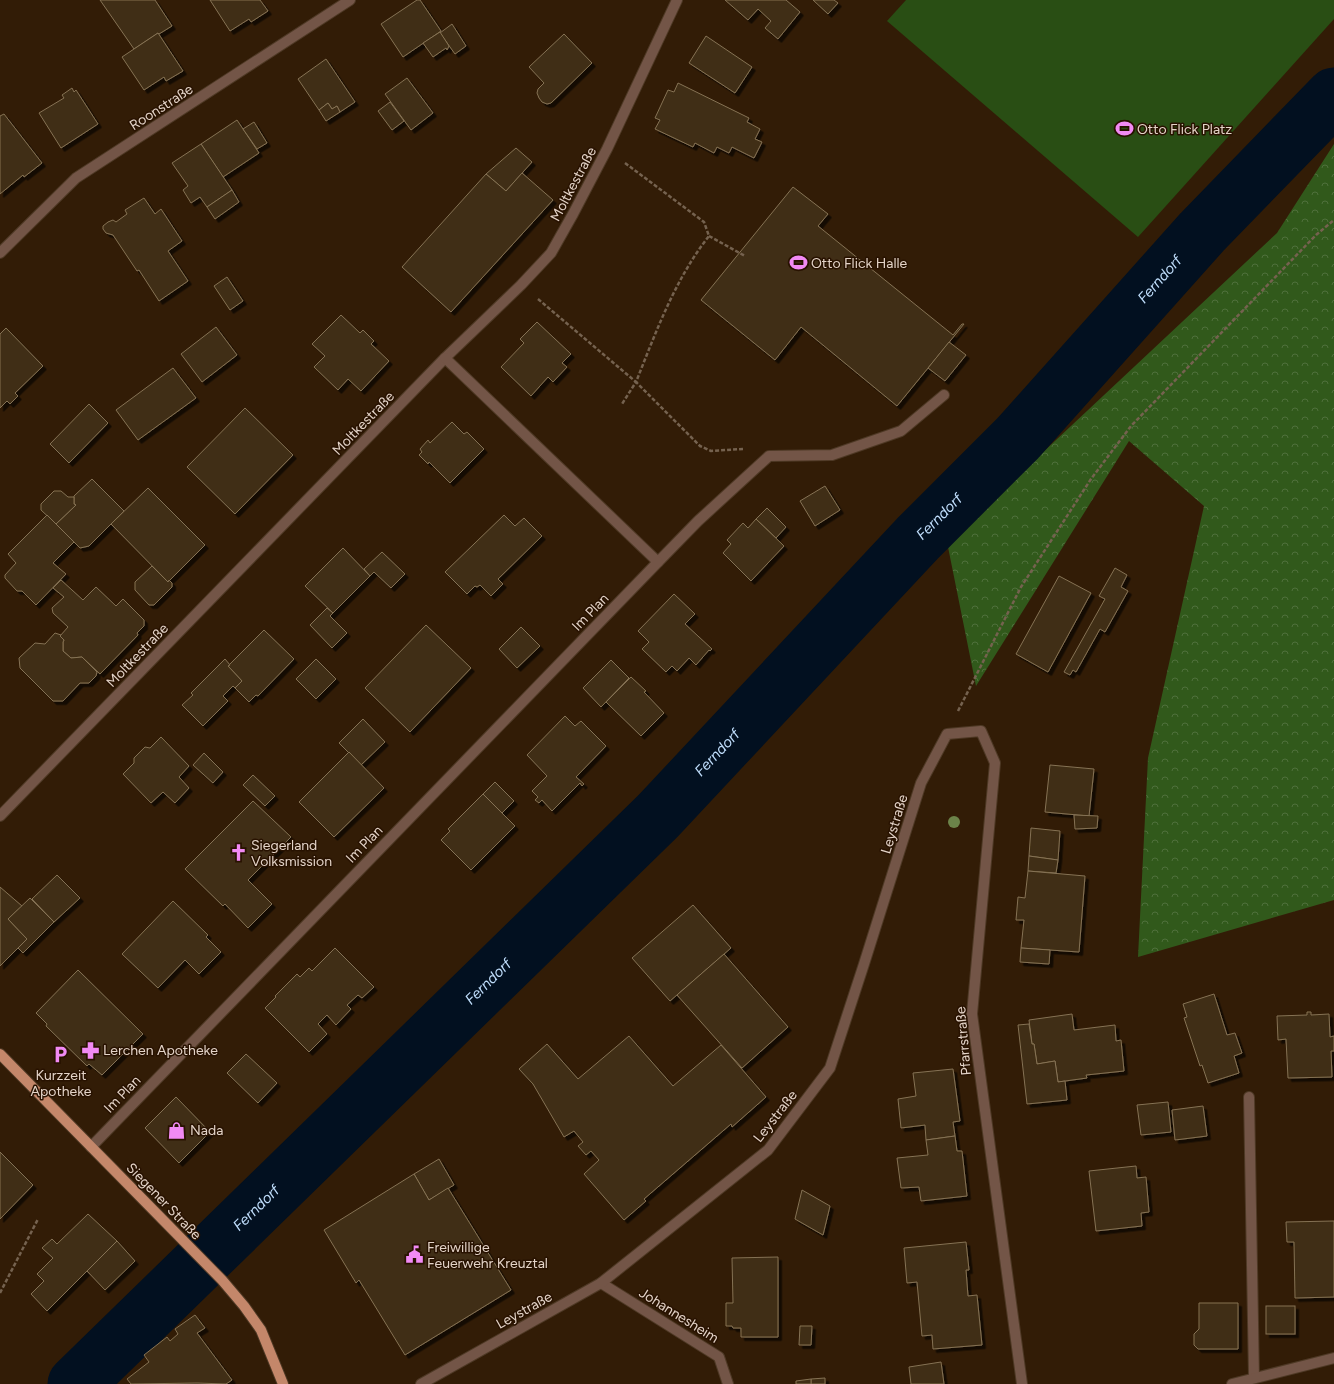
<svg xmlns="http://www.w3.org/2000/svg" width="1334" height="1384" font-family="Figtree,sans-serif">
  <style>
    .forest { fill: url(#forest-crowns) }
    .pitch { fill: #294e14 }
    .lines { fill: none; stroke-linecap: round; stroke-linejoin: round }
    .river { stroke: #021020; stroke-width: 57 }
    .building { fill: #402e13; stroke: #857255; filter: url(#shadow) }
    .minor-casing { stroke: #4e3925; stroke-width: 12 }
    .major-casing { stroke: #4e3925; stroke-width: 12 }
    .path { stroke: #75624f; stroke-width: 2.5; stroke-dasharray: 4 2; stroke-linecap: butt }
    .minor { stroke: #735547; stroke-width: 10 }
    .major { stroke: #c4876a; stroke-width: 10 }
    .tree { fill: #6c8349 }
    .labels { text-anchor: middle; stroke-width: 3; stroke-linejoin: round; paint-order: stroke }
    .street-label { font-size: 14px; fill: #e4d4c8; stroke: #281200 }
    .poi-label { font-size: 14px; fill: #e4d4c8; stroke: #281200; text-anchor: start }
    .water-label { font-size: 15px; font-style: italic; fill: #bedcfa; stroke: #281200 }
  </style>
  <defs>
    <pattern id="forest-crowns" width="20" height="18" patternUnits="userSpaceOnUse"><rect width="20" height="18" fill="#31591b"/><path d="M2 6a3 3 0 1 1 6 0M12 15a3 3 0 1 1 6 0" fill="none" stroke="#4f703b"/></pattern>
    <filter id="shadow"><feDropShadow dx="3.5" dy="3.5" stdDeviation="0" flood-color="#0009"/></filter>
  </defs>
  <rect width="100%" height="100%" fill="#321c06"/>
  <polygon class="forest" points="1334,144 1334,900 1138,957 1148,758 1204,506 1129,441 976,686 947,542 1277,233"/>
  <polygon class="pitch" points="906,0 1334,0 1334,19 1138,237 887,21"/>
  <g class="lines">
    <path class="river" id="s1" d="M76,1384L658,816L918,538L1018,438L1202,232L1334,96"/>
  </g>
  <g class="building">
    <polygon points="100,0 155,0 172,26 159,34 158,33 134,49"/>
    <polygon points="210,0 260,0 268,11 251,22 249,19 230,31"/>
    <polygon points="417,0 420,0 441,31 403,57 381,24"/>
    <polygon points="725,0 786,0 800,12 778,39 765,28 771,21 758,9 748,20"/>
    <polygon points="813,0 834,0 838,3 828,14"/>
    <polygon points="452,24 466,46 455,54 440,33"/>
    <polygon points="440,32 449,46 447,50 446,48 433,57 423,43"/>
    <polygon points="158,33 183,71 166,81 164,77 144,90 122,57"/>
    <polygon points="564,34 592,63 551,103 547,104 542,102 539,98 537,93 538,89 544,83 529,67"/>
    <polygon points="706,36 752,67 735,93 689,63"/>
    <polygon points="326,59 355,102 340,112 337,106 332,109 328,103 319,110 298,79"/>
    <polygon points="407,78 433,113 411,130 385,94"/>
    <polygon points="678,83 749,118 747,122 760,129 755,139 762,142 754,158 732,147 729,153 717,147 714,153 695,143 693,147 655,129 660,120 655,118 668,90 674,92"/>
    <polygon points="72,88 74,92 76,90 98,124 61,148 39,113 64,98 62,95"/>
    <polygon points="390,102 404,121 392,130 378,111"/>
    <polygon points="328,103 332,109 337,106 340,112 326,121 319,110"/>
    <polygon points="4,114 42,163 24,177 23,175 0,194 0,116"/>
    <polygon points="237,120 259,153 223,177 201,144"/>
    <polygon points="254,122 267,143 257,149 243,129"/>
    <polygon points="201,144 232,190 207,207 200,197 191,203 183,190 188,186 172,163"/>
    <polygon points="516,148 532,162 506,191 486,174"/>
    <polygon points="522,173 553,200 451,312 402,267 486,174 506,191"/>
    <polygon points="793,187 828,214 818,226 953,335 962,324 964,324 897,406 801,327 775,360 701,300"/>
    <polygon points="232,190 239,202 215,219 207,207"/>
    <polygon points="144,198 155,214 161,209 182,241 168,251 188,281 159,301 139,270 137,271 113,235 106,233 103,229 103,226 108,222 113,220 116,222 127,214 125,210"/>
    <polygon points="227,277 243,301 230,310 214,286"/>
    <polygon points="341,315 360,333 363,330 374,341 371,344 389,361 361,391 348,379 338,390 314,367 325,356 312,344"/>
    <polygon points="537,322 571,354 562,363 567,367 553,382 548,377 531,396 501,367 524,343 520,339"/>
    <polygon points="216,327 237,355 202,382 181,354"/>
    <polygon points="6,328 43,366 15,393 18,396 10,404 7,401 0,408 0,334"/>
    <polygon points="949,342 966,355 945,381 928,368"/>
    <polygon points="173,368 196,398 138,440 116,410"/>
    <polygon points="89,404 108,423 69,463 50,444"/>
    <polygon points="245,408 293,455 235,514 187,467"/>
    <polygon points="452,422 464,434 467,432 484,449 450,483 429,462 428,464 419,455 422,452 420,449 428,440 430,443"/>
    <polygon points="92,479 124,511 89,546 80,548 56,524 76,505 74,504 74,496"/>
    <polygon points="825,486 840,510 815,526 800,501"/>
    <polygon points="148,488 205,545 168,582 111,524"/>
    <polygon points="54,491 61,491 68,497 74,497 74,504 76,505 56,524 41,510 41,504"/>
    <polygon points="767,508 786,527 776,538 756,519"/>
    <polygon points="47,515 74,542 53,563 66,574 36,605 22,591 17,591 5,578 5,575 16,563 8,554"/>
    <polygon points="504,515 515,526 524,518 542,536 498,579 503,584 491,596 480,585 477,587 475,586 467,594 445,572"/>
    <polygon points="756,519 784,546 751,581 723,553 731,544 727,540 743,523 748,528"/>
    <polygon points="343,548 370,576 333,613 305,586"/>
    <polygon points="382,552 405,574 391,588 374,572 370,576 364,569"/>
    <polygon points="152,566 168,582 169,580 172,583 172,587 154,605 149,605 135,590 135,582"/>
    <polygon points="1115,568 1127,575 1121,587 1128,591 1105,632 1100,629 1076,672 1073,670 1070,675 1064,672 1105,599 1099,596"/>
    <polygon points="1059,576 1091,593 1048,672 1016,654"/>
    <polygon points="61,580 83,600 96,587 116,606 123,599 144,620 144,626 137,633 138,635 100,674 82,657 71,658 63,651 63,642 64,640 60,636 68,627 53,613 52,608 64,597 53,588"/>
    <polygon points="674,594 695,614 685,624 712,649 710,651 709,650 696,665 689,658 677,671 672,666 666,672 642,649 649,642 638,631"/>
    <polygon points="327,608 333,613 330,616 347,633 332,648 310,625"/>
    <polygon points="426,625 471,668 410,732 365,688"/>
    <polygon points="521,627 540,646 517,668 499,649"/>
    <polygon points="264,630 294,659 258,696 256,695 249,702 235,688 242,681 228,666"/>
    <polygon points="55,633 61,635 60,636 64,640 63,642 63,651 71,658 82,657 97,672 96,676 89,683 80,683 63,701 53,701 20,668 19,658 35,643 45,644"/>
    <polygon points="225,659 230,665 228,666 242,681 235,688 233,686 223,696 228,701 203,726 182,705 193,695 191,693"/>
    <polygon points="316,659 336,679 316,699 296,679"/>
    <polygon points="611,660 629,678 601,707 583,688"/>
    <polygon points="631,677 646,691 644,692 664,713 641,736 606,702"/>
    <polygon points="565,716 575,726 581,721 606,746 576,777 584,784 582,786 580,783 552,811 542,800 539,803 535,800 538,797 532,791 547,776 527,755"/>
    <polygon points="363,719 385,742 361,765 339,743"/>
    <polygon points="161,737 189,766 179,777 189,788 175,803 163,792 151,803 123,774 134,763 134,758 145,747 150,748"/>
    <polygon points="349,752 384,788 334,837 299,802"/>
    <polygon points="204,753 223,772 213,783 193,765"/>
    <polygon points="1050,765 1094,769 1089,816 1045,812"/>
    <polygon points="253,775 275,796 265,806 243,785"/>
    <polygon points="495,782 514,801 502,813 483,794"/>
    <polygon points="483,794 515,826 471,870 441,840 450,831 448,829"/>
    <polygon points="253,801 291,837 248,880 272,904 248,928 225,904 223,906 185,869"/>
    <polygon points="1074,815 1098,816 1097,828 1075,829"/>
    <polygon points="1031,828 1060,831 1058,860 1029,856"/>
    <polygon points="1029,856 1058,860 1056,873 1028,871"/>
    <polygon points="1028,871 1085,876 1079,952 1021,948 1024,920 1016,920 1018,897 1025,898"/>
    <polygon points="57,875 80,898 54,922 32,899"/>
    <polygon points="0,887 22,906 8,919 27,939 0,966"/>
    <polygon points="30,898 54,922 23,953 18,948 27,939 8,919"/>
    <polygon points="173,901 208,935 206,937 221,952 199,974 185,960 158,988 122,954"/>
    <polygon points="693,905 731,948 670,1001 632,958"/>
    <polygon points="335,948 374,987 362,998 358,995 347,1005 351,1009 336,1025 327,1015 318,1024 327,1034 309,1052 265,1008 276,997 275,996 297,974 300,977 309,968 312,971"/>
    <polygon points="1021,948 1050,950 1049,964 1020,962"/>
    <polygon points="724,954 788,1027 742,1068 677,995"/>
    <polygon points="78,970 143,1034 102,1075 89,1064 87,1066 46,1026 47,1024 36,1013"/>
    <polygon points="1214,994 1227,1035 1235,1033 1242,1053 1234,1056 1239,1073 1208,1083 1202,1065 1200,1066 1184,1018 1187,1017 1183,1004"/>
    <polygon points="1307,1012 1311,1012 1311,1015 1329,1014 1330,1037 1334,1036 1334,1051 1331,1051 1332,1077 1288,1078 1286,1039 1278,1040 1277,1016 1307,1015"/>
    <polygon points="1072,1014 1074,1030 1115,1025 1116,1041 1121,1040 1124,1071 1086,1075 1087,1078 1058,1082 1055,1061 1037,1064 1034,1044 1032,1044 1029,1020"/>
    <polygon points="1029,1024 1032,1044 1034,1044 1037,1064 1055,1061 1058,1082 1065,1081 1067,1100 1027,1104 1018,1025"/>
    <polygon points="629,1036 673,1086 721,1045 766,1097 732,1127 731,1124 644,1199 646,1201 624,1220 584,1174 599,1160 591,1151 586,1155 578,1146 583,1142 574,1131 564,1137 533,1084 519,1069 547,1044 578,1079"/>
    <polygon points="246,1054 277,1083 258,1103 227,1073"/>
    <polygon points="953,1069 960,1121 953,1122 955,1136 926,1140 925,1125 901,1128 898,1099 916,1096 913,1073"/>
    <polygon points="176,1097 210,1132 179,1163 145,1128"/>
    <polygon points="1168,1102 1171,1132 1141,1135 1137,1105"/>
    <polygon points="1203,1106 1207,1136 1175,1140 1172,1110"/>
    <polygon points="955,1136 957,1151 962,1151 967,1196 921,1201 919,1187 901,1188 897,1158 928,1155 926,1140"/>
    <polygon points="0,1152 33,1185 0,1219"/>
    <polygon points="439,1159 454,1185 429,1200 414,1174"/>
    <polygon points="1136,1166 1137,1178 1146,1177 1149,1212 1141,1213 1142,1226 1096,1231 1089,1171"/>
    <polygon points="414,1174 429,1200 448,1188 511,1290 405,1355 359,1280 356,1283 324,1230"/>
    <polygon points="802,1190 830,1206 823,1235 795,1219"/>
    <polygon points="88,1214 117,1241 47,1311 31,1294 44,1281 37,1274 53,1258 42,1248 52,1239 57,1244"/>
    <polygon points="1334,1221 1334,1297 1295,1298 1294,1242 1287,1242 1286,1222"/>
    <polygon points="117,1241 135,1261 105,1290 87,1271"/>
    <polygon points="966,1242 969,1270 966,1270 968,1296 977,1295 982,1345 933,1349 932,1335 922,1336 917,1282 907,1283 904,1248"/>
    <polygon points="778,1257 778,1337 741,1337 741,1328 733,1328 732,1326 726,1326 726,1303 733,1303 732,1258"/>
    <polygon points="1199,1303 1238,1303 1238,1349 1198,1349 1194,1345 1194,1334 1199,1329"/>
    <rect x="1266" y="1306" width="29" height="28"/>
    <polygon points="195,1315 205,1328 197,1333 232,1380 226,1384 197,1383 131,1384 127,1379 149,1362 144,1355 167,1337 170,1341 178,1334 175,1329"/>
    <polygon points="800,1326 812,1326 811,1345 799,1345"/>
    <polygon points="941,1362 944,1384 911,1384 909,1367"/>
    <polygon points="825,1378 825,1384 811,1384 811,1379"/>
    <polygon points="811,1379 811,1384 796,1384 796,1381"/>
  </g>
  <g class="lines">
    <defs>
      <g id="minor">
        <polyline points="0,253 76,178 350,0"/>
        <polyline points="658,562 698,521 769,456 832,455 901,431 944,395"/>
        <polyline points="0,816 445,358 521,285 551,253 573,214 607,149 677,0"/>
        <polyline points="1249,1097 1254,1378"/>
        <polyline points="91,1147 658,562 445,358"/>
        <polyline points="601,1283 719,1357 728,1384"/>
        <polyline points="421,1384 601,1283 768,1150 830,1068 864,964 921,783 947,734 981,731 995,763 972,1014 1022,1384"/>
        <polyline points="1232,1384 1334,1358"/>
      </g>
      <polyline id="major" points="0,1054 222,1280 244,1306 261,1330 283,1384"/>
    </defs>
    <use href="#minor" class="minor-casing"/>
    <use href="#major" class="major-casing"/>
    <g class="path">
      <path d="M625,163L704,222L709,236C675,279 656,332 636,382L700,446L711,451L743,449"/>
      <polyline points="709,236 745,256"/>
      <polyline points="538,299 636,382 622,404"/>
      <polyline points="958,711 1021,587 1091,479 1131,426 1316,235 1334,220"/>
      <polyline points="0,1293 38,1219"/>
    </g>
    <use href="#minor" class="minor"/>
    <use href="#major" class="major"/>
  </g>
  <circle class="tree" cx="954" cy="822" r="6"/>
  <defs>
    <symbol id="stadium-bare" viewBox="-9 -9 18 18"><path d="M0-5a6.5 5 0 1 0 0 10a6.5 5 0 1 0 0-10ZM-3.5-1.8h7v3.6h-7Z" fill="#f18af4" stroke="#281200" stroke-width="2.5" paint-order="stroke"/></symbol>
    <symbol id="church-bare" viewBox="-9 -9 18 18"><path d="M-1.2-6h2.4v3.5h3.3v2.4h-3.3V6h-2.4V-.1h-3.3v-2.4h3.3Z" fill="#f18af4" stroke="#281200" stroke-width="2.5" paint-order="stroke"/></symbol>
    <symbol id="pharmacy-bare" viewBox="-9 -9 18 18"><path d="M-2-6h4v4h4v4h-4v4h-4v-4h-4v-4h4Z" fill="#f18af4" stroke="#281200" stroke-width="2.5" paint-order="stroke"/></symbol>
    <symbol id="parking-bare" viewBox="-9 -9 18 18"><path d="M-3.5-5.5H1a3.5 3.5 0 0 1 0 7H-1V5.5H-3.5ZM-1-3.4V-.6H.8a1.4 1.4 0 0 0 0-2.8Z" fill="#f18af4" stroke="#281200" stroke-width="2.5" paint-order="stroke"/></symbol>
    <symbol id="shop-bare" viewBox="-9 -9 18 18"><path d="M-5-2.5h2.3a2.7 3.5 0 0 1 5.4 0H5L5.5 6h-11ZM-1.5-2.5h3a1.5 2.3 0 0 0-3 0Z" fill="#f18af4" stroke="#281200" stroke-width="2.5" paint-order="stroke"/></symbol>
    <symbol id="civic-bare" viewBox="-9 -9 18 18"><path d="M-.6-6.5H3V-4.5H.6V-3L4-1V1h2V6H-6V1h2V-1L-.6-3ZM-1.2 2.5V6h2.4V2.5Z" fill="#f18af4" stroke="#281200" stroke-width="2.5" paint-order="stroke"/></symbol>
  </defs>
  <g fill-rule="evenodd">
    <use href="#stadium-bare" x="1112" y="116" width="25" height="25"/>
    <use href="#stadium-bare" x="786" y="250" width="25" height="25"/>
    <use href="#church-bare" x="226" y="840" width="25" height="25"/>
    <use href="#pharmacy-bare" x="78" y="1038" width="25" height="25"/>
    <use href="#parking-bare" x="48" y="1042" width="25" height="25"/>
    <use href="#shop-bare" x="164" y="1118" width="25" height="25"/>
    <use href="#civic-bare" x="402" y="1242" width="25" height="25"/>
  </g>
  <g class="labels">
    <g class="street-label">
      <text transform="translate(161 107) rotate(-33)" y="5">Roonstraße</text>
      <text transform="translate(573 184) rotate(-62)" y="5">Moltkestraße</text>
      <text transform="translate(363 423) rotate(-46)" y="5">Moltkestraße</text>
      <text transform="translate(590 612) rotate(-46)" y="5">Im Plan</text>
      <text transform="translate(137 655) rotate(-46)" y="5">Moltkestraße</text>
      <text transform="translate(894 824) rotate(-73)" y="5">Leystraße</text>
      <text transform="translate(364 844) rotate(-46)" y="5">Im Plan</text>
      <text transform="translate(963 1041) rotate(-95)" y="5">Pfarrstraße</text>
      <text transform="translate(122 1094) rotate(-46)" y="5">Im Plan</text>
      <text transform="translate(775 1116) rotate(-52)" y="5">Leystraße</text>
      <text transform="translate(164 1201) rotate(46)" y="5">Siegener Straße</text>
      <text transform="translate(524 1310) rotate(-29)" y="5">Leystraße</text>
      <text transform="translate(679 1315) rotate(32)" y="5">Johannesheim</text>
    </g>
    <g class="poi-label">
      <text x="1137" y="134">Otto Flick Platz</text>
      <text x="811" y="268">Otto Flick Halle</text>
      <text x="251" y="850">Siegerland<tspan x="251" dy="16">Volksmission</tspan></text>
      <text x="103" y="1055">Lerchen Apotheke</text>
      <text x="61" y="1080" text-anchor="middle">Kurzzeit<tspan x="61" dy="16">Apotheke</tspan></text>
      <text x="190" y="1135">Nada</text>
      <text x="427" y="1252">Freiwillige<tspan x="427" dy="16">Feuerwehr Kreuztal</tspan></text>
    </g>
    <g class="water-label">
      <text dy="5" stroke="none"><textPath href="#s1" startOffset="1548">Ferndorf</textPath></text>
      <text dy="5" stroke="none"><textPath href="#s1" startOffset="1224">Ferndorf</textPath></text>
      <text dy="5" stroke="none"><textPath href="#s1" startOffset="900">Ferndorf</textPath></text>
      <text dy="5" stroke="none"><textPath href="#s1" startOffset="576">Ferndorf</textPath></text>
      <text dy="5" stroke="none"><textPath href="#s1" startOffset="252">Ferndorf</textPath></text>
    </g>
  </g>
</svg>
